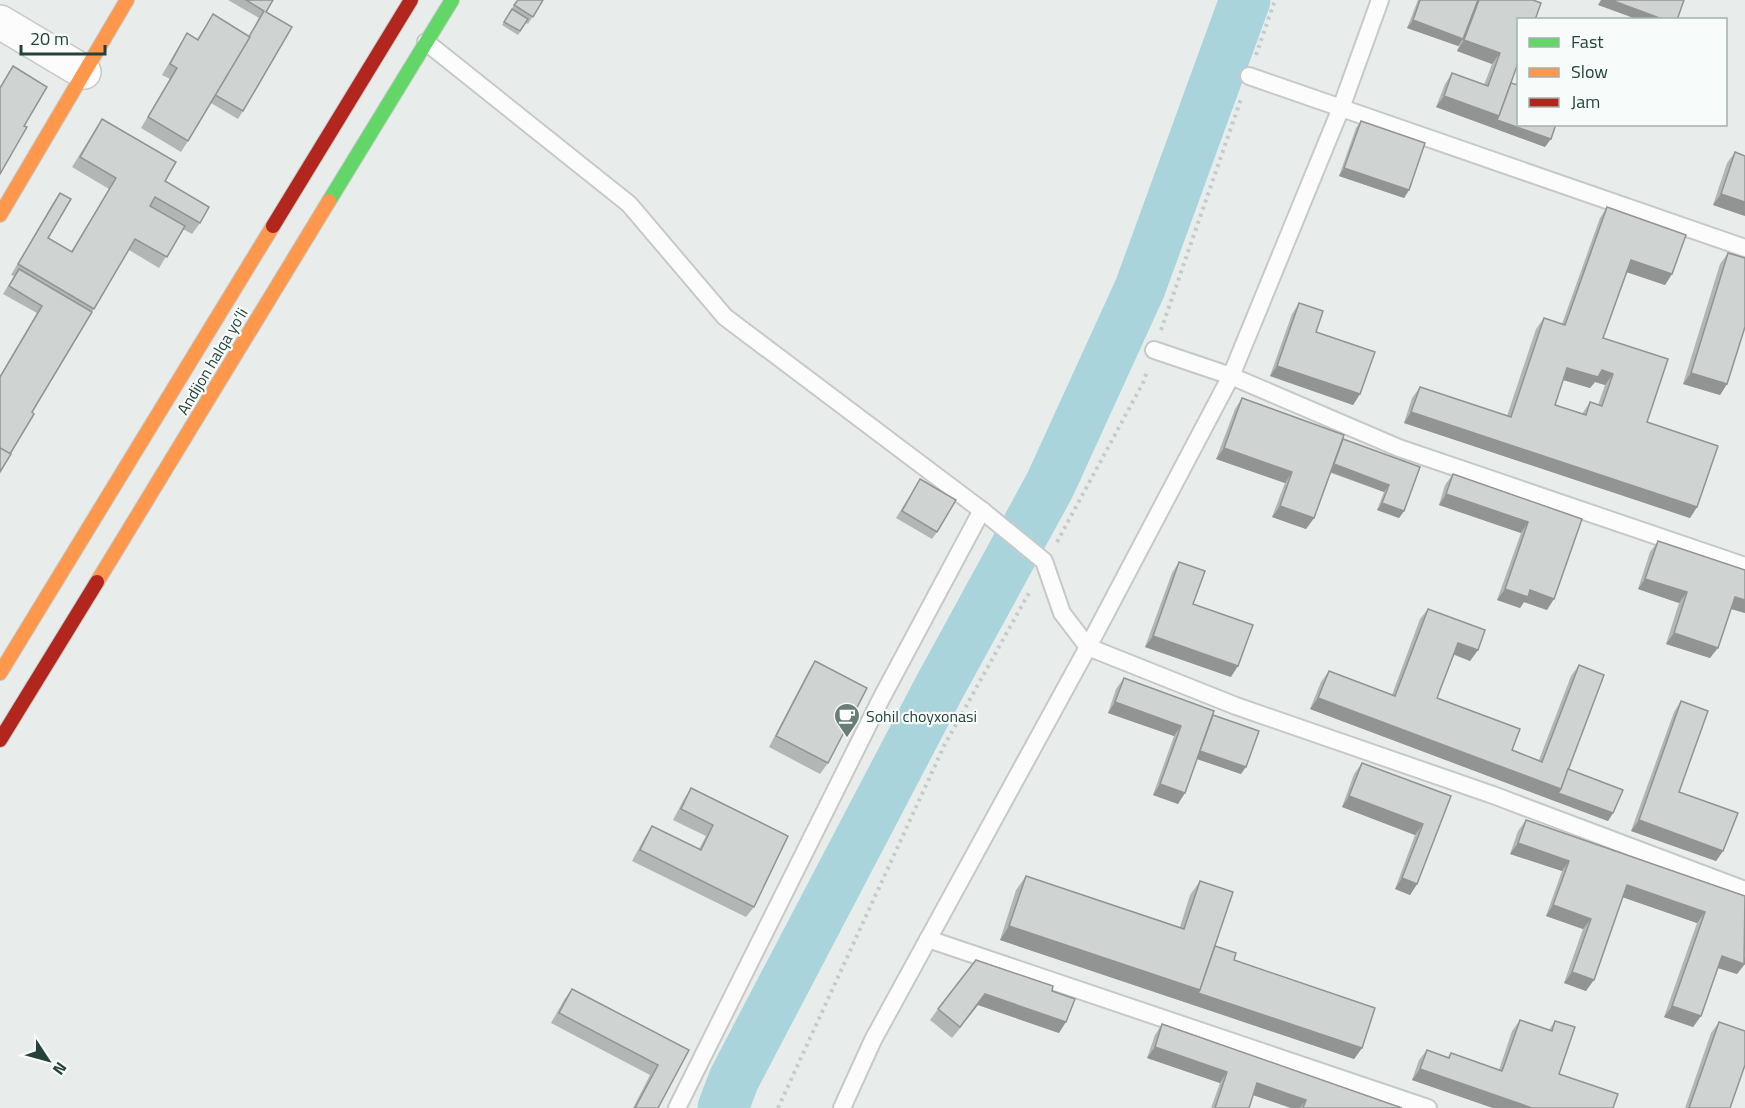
<svg xmlns="http://www.w3.org/2000/svg" width="1745" height="1108" font-family="'Titillium Web',sans-serif">
  <style>
    .lines { fill: none; stroke-linecap: round; stroke-linejoin: round }
    .river { stroke: #a9d4db; stroke-width: 51 }
    .lane-casing { stroke: #c5cac8; stroke-width: 20 }
    .street-casing { stroke: #c5cac8; stroke-width: 36 }
    .fast-casing { stroke: #c3cbc8; stroke-width: 16 }
    .slow-casing { stroke: #c3cbc8; stroke-width: 16 }
    .jam-casing { stroke: #c3cbc8; stroke-width: 16 }
    .path { stroke: #c3ccca; stroke-width: 4; stroke-dasharray: 3 4.5; stroke-linecap: butt }
    .lane { stroke: #fcfcfc; stroke-width: 16 }
    .street { stroke: #fcfcfc; stroke-width: 33 }
    .fast { stroke: #63d668; stroke-width: 14 }
    .slow { stroke: #ff974d; stroke-width: 14 }
    .jam { stroke: #b3261e; stroke-width: 14 }
    .wall { fill: #b2b6b5; fill-rule: evenodd }
    .shaded-wall { fill: #919493 }
    .building { fill: #cfd4d2; stroke: #919493; stroke-width: 1.5; fill-rule: evenodd }
    .labels { text-anchor: middle; stroke-width: 4.5; stroke-linejoin: round; paint-order: stroke }
    .street-label { font-size: 16px; fill: #24423a; stroke: #f7fbf9 }
    .poi-label { font-size: 16px; fill: #24423a; stroke: #f7fbf9; text-anchor: start }
  </style>
  <rect width="100%" height="100%" fill="#e8edeb"/>
  <g class="lines">
    <polyline class="river" points="723,1108 734,1079 939,688 1050,485 1140,288 1245,0"/>
    <defs>
      <g id="lane">
        <polyline points="426,42 629,204 725,317 984,512 1044,561 1062,613 1088,647 1236,706 1493,795 1745,890"/>
        <polyline points="1249,76 1745,248"/>
        <polyline points="1154,350 1231,376 1399,448 1745,566"/>
        <polyline points="928,939 1428,1108"/>
        <polyline points="677,1108 882,697 982,510"/>
        <polyline points="842,1108 873,1040 1088,647 1231,376 1341,108 1380,0"/>
      </g>
      <polyline id="street" points="0,22 84,72"/>
      <polyline id="fast" points="329,201 452,0"/>
      <g id="slow">
        <polyline points="0,215 127,0"/>
        <polyline points="97,582 329,201"/>
        <polyline points="0,673 273,226"/>
      </g>
      <g id="jam">
        <polyline points="273,226 411,0"/>
        <polyline points="0,740 97,582"/>
      </g>
    </defs>
    <use href="#lane" class="lane-casing"/>
    <use href="#street" class="street-casing"/>
    <use href="#fast" class="fast-casing"/>
    <use href="#slow" class="slow-casing"/>
    <use href="#jam" class="jam-casing"/>
    <g class="path">
      <polyline points="1256,55 1275,0"/>
      <polyline points="1161,330 1242,96"/>
      <polyline points="1057,542 1144,381 1147,371"/>
      <polyline points="778,1108 944,746 1030,591"/>
    </g>
    <use href="#lane" class="lane"/>
    <use href="#street" class="street"/>
    <use href="#fast" class="fast"/>
    <use href="#slow" class="slow"/>
    <use href="#jam" class="jam"/>
  </g>
  <g class="wall">
    <polygon points="228,0 273,0 266,12 243,111 238,119 211,103 188,141 181,152 141,128 170,79 162,75 180,44 187,33 197,39 213,14 249,36 259,18"/>
    <polygon points="517,0 543,0 528,24 526,23 518,35 502,25"/>
    <polygon points="1418,0 1533,0 1511,83 1545,147 1436,107 1445,84 1452,73 1484,85 1492,64 1457,51 1459,46 1407,28"/>
    <polygon points="102,119 165,181 200,223 192,234 183,229 159,268 129,250 32,412 0,472 0,376 37,313 3,294 14,276 11,275 53,203 60,193 48,238 71,252 109,189 72,167 95,130"/>
    <polygon points="1361,121 1409,190 1404,198 1339,176 1356,128"/>
    <polygon points="1735,152 1745,216 1713,205 1727,163"/>
    <path d="M1607,207L1672,274L1665,285L1627,272L1603,338L1647,422L1697,507L1690,518L1404,423L1412,398L1420,387L1507,416L1536,329L1544,318L1562,324L1600,218ZM1563,380L1590,388L1595,382L1605,385L1598,405L1590,402L1582,414L1555,405Z"/>
    <polygon points="1728,253 1727,384 1720,395 1683,384 1720,264"/>
    <polygon points="1299,303 1316,332 1360,394 1353,405 1270,376 1292,314"/>
    <polygon points="1242,398 1343,439 1420,467 1404,511 1399,518 1377,510 1384,492 1331,473 1314,518 1306,529 1272,517 1285,483 1216,459 1235,409"/>
    <polygon points="1453,474 1582,519 1547,610 1524,602 1520,608 1497,600 1521,533 1439,505 1445,485"/>
    <polygon points="920,479 937,532 932,539 896,518"/>
    <polygon points="1658,541 1745,570 1745,613 1731,609 1710,658 1666,644 1679,603 1638,589 1650,552"/>
    <polygon points="1179,562 1193,604 1231,677 1145,647 1172,573"/>
    <polygon points="1428,609 1478,650 1470,661 1454,655 1437,698 1512,750 1539,760 1571,676 1579,665 1568,769 1613,813 1608,821 1310,709 1321,682 1329,671 1392,695 1420,619"/>
    <polygon points="815,661 828,763 820,774 769,747 808,672"/>
    <polygon points="1124,678 1213,715 1241,774 1197,759 1178,804 1153,795 1174,736 1108,713 1116,689"/>
    <polygon points="1681,701 1679,792 1723,851 1716,861 1631,831 1674,712"/>
    <polygon points="1362,763 1451,796 1417,884 1410,895 1395,889 1415,835 1342,807 1354,774"/>
    <polygon points="691,788 788,836 754,907 746,917 632,861 645,837 652,826 699,849 706,836 673,820 684,799"/>
    <polygon points="1526,820 1745,896 1744,964 1737,974 1718,968 1701,1016 1693,1027 1664,1017 1697,923 1623,897 1586,991 1564,983 1583,929 1546,916 1562,871 1510,854 1518,831"/>
    <polygon points="1026,876 1180,927 1190,895 1200,881 1215,946 1234,960 1362,1048 1354,1059 1000,940 1016,890"/>
    <polygon points="572,989 689,1050 658,1108 633,1108 650,1075 551,1023 564,1000"/>
    <polygon points="1052,991 1059,1033 978,1005 952,1038 930,1020 938,1009"/>
    <polygon points="1520,1020 1549,1030 1555,1021 1559,1074 1613,1108 1493,1108 1412,1080 1419,1060 1427,1050 1448,1057 1451,1053 1499,1070 1512,1031"/>
    <polygon points="1719,1022 1730,1108 1685,1108 1711,1033"/>
    <polygon points="1162,1024 1402,1108 1291,1108 1253,1095 1249,1108 1211,1108 1220,1083 1147,1058 1155,1035"/>
  </g>
  <g class="shaded-wall">
    <polygon points="1601,0 1611,0 1665,20 1639,20 1598,5"/>
    <polygon points="1413,20 1463,39 1458,46 1407,28"/>
    <polygon points="1464,40 1500,53 1492,64 1457,51"/>
    <polygon points="1444,96 1499,116 1551,139 1545,147 1436,107"/>
    <polygon points="1344,168 1409,190 1404,198 1339,176"/>
    <polygon points="1721,194 1745,202 1745,216 1713,205"/>
    <polygon points="1631,260 1672,274 1665,285 1623,271"/>
    <polygon points="1277,366 1360,394 1353,405 1270,376"/>
    <polygon points="1567,368 1602,370 1613,374 1605,385 1595,382 1590,388 1560,379"/>
    <polygon points="1691,373 1727,384 1720,395 1683,384"/>
    <polygon points="1411,412 1697,507 1690,518 1404,423"/>
    <polygon points="1224,448 1292,472 1285,483 1216,459"/>
    <polygon points="1333,464 1389,485 1384,492 1328,471"/>
    <polygon points="1446,494 1528,522 1521,533 1439,505"/>
    <polygon points="1382,503 1404,511 1399,518 1377,510"/>
    <polygon points="1280,506 1314,518 1306,529 1272,517"/>
    <polygon points="1645,579 1687,592 1679,603 1638,589"/>
    <polygon points="1505,589 1530,590 1554,599 1547,610 1524,602 1520,608 1497,600"/>
    <polygon points="1735,597 1745,600 1745,613 1728,608"/>
    <polygon points="1674,633 1718,648 1710,658 1666,644"/>
    <polygon points="1153,636 1238,666 1231,677 1145,647"/>
    <polygon points="1458,643 1478,650 1470,661 1451,653"/>
    <polygon points="1318,698 1561,789 1613,813 1608,821 1310,709"/>
    <polygon points="1115,702 1181,726 1174,736 1108,713"/>
    <polygon points="1199,750 1246,767 1241,774 1194,758"/>
    <polygon points="1160,784 1185,793 1178,804 1153,795"/>
    <polygon points="1349,796 1423,824 1415,835 1342,807"/>
    <polygon points="1639,820 1723,851 1716,861 1631,831"/>
    <polygon points="1518,843 1569,861 1562,871 1510,854"/>
    <polygon points="1402,878 1417,884 1410,895 1395,889"/>
    <polygon points="1627,885 1705,912 1697,923 1619,896"/>
    <polygon points="1553,905 1591,919 1583,929 1546,916"/>
    <polygon points="1009,926 1200,990 1362,1048 1354,1059 1000,940"/>
    <polygon points="1722,956 1745,957 1745,964 1737,974 1715,967"/>
    <polygon points="1572,972 1594,980 1586,991 1564,983"/>
    <polygon points="985,994 1066,1022 1059,1033 978,1005 952,1038"/>
    <polygon points="1672,1006 1701,1016 1693,1027 1664,1017"/>
    <polygon points="1155,1047 1227,1072 1220,1083 1147,1058"/>
    <polygon points="1420,1069 1532,1108 1493,1108 1412,1080"/>
    <polygon points="1257,1083 1306,1100 1300,1108 1291,1108 1250,1094"/>
  </g>
  <g class="building">
    <polygon points="246,0 273,0 266,12 292,27 243,111 215,95 264,11"/>
    <polygon points="518,0 543,0 533,17 514,5"/>
    <polygon points="1420,0 1478,0 1463,39 1413,20"/>
    <polygon points="1479,0 1533,0 1541,3 1535,20 1518,20 1518,63 1499,116 1444,96 1452,73 1488,86 1500,53 1464,40"/>
    <polygon points="1611,0 1684,0 1677,20 1665,20"/>
    <polygon points="512,9 528,19 520,31 504,22"/>
    <polygon points="213,14 250,37 188,141 148,117 177,68 170,64 187,33 198,40"/>
    <polygon points="13,66 47,87 24,126 27,127 0,174 0,88"/>
    <polygon points="1511,83 1518,85 1518,124 1556,124 1551,139 1497,120 1499,116"/>
    <polygon points="102,119 176,162 165,181 209,207 200,223 155,197 150,206 185,226 167,257 135,239 94,309 18,264 60,193 71,199 48,238 72,252 116,178 80,157"/>
    <polygon points="1361,121 1425,143 1409,190 1344,168"/>
    <polygon points="1735,152 1745,156 1745,202 1721,194"/>
    <path d="M1607,207L1686,235L1672,274L1631,260L1603,338L1668,359L1647,422L1718,446L1697,507L1411,412L1420,387L1511,417L1544,318L1565,325ZM1567,368L1598,377L1602,370L1613,374L1602,406L1590,402L1586,415L1555,405Z"/>
    <polygon points="1728,253 1745,258 1745,327 1727,384 1691,373"/>
    <polygon points="19,269 92,312 32,412 34,414 10,454 0,448 0,377 42,306 9,286"/>
    <polygon points="1299,303 1323,311 1316,332 1375,352 1360,394 1277,366"/>
    <polygon points="1242,398 1344,435 1314,518 1280,506 1292,472 1224,448"/>
    <polygon points="1343,439 1420,467 1404,511 1382,503 1389,485 1334,464"/>
    <polygon points="0,448 11,454 0,472"/>
    <polygon points="1453,474 1582,519 1554,599 1530,590 1528,597 1505,589 1528,522 1446,494"/>
    <polygon points="920,479 956,500 937,532 902,511"/>
    <polygon points="1658,541 1745,570 1745,600 1735,597 1718,648 1674,633 1687,592 1645,579"/>
    <polygon points="1179,562 1205,571 1193,604 1253,625 1238,666 1153,636"/>
    <polygon points="1428,609 1485,630 1478,650 1458,643 1437,698 1520,729 1512,750 1542,762 1579,665 1604,675 1561,789 1318,698 1329,671 1395,696"/>
    <polygon points="815,661 867,688 828,763 776,736"/>
    <polygon points="1124,678 1214,711 1185,793 1160,784 1181,726 1115,702"/>
    <polygon points="1681,701 1708,711 1679,792 1738,813 1723,851 1639,820"/>
    <polygon points="1213,715 1259,731 1246,767 1200,751"/>
    <polygon points="1362,763 1451,796 1417,884 1402,878 1423,824 1349,796"/>
    <polygon points="1568,769 1623,790 1613,813 1558,793 1561,789"/>
    <polygon points="691,788 788,836 754,907 640,850 652,826 701,850 713,825 681,809"/>
    <polygon points="1526,820 1745,896 1744,964 1722,956 1701,1016 1672,1006 1705,912 1627,885 1594,980 1572,972 1591,919 1553,905 1569,861 1518,843"/>
    <polygon points="1026,876 1184,929 1200,881 1233,892 1200,990 1009,926"/>
    <polygon points="1215,946 1236,953 1234,960 1375,1008 1362,1048 1198,993 1200,990"/>
    <polygon points="976,960 1053,986 1052,991 1075,999 1066,1022 985,994 960,1027 938,1009"/>
    <polygon points="572,989 689,1050 658,1108 635,1108 658,1065 559,1013"/>
    <polygon points="1520,1020 1552,1031 1555,1021 1575,1027 1559,1074 1618,1094 1613,1108 1532,1108 1420,1069 1427,1050 1449,1058 1451,1053 1502,1071"/>
    <polygon points="1719,1022 1745,1031 1745,1065 1730,1108 1689,1108"/>
    <polygon points="1162,1024 1402,1108 1303,1108 1306,1100 1257,1083 1249,1108 1215,1108 1227,1072 1155,1047"/>
  </g>
  <defs>
    <symbol id="cafe-pin" viewBox="-11 -11 22 30"><path d="M0 17L-7.5 6A9.5 9.5 0 1 1 7.5 6Z" fill="#697e78" stroke="#f7fbf9"/><path d="M-5.5-4.5H6V0H3Q3 3.5 0 3.5H-2.5Q-5.5 3.5-5.5 0ZM3-3.2v2h1.7v-2ZM-6 4.5H4V6H-6Z" fill="#fff"/></symbol>
  </defs>
  <g fill-rule="evenodd">
    <use href="#cafe-pin" x="832" y="701" width="30" height="40"/>
  </g>
  <g class="labels">
    <g class="street-label">
      <text transform="translate(212 361) rotate(-59)" y="6">Andijon halqa yo‘li</text>
    </g>
    <g class="poi-label">
      <text x="866" y="722">Sohil choyxonasi</text>
    </g>
  </g>
  <rect x="1517" y="18" width="210" height="108" fill="#f7fbf9" stroke="#a3b1ad" stroke-width="1.5"/>
  <rect x="1529" y="38" width="30" height="9" fill="#63d668" stroke="#a3b1ad" stroke-width="1.5"/>
  <text x="1571" y="48" font-size="18" fill="#24423a">Fast</text>
  <rect x="1529" y="68" width="30" height="9" fill="#ff974d" stroke="#a3b1ad" stroke-width="1.5"/>
  <text x="1571" y="78" font-size="18" fill="#24423a">Slow</text>
  <rect x="1529" y="98" width="30" height="9" fill="#b3261e" stroke="#a3b1ad" stroke-width="1.5"/>
  <text x="1571" y="108" font-size="18" fill="#24423a">Jam</text>
  <g transform="translate(48 1060) rotate(126)" stroke="#f7fbf9" stroke-width="4.5" paint-order="stroke">
  <path d="M0-4.5L10 22L0 15L-10 22Z" fill="#24423a"/>
  <text y="-9" font-size="16" font-weight="bold" text-anchor="middle" fill="#24423a">N</text>
  </g>
  <path d="M21 45v9h84v-9" fill="none" stroke="#24423a" stroke-width="3"/>
  <text x="30" y="45" font-size="18" fill="#24423a" stroke="#f7fbf9" stroke-width="4.5" paint-order="stroke">20 m</text>
</svg>
